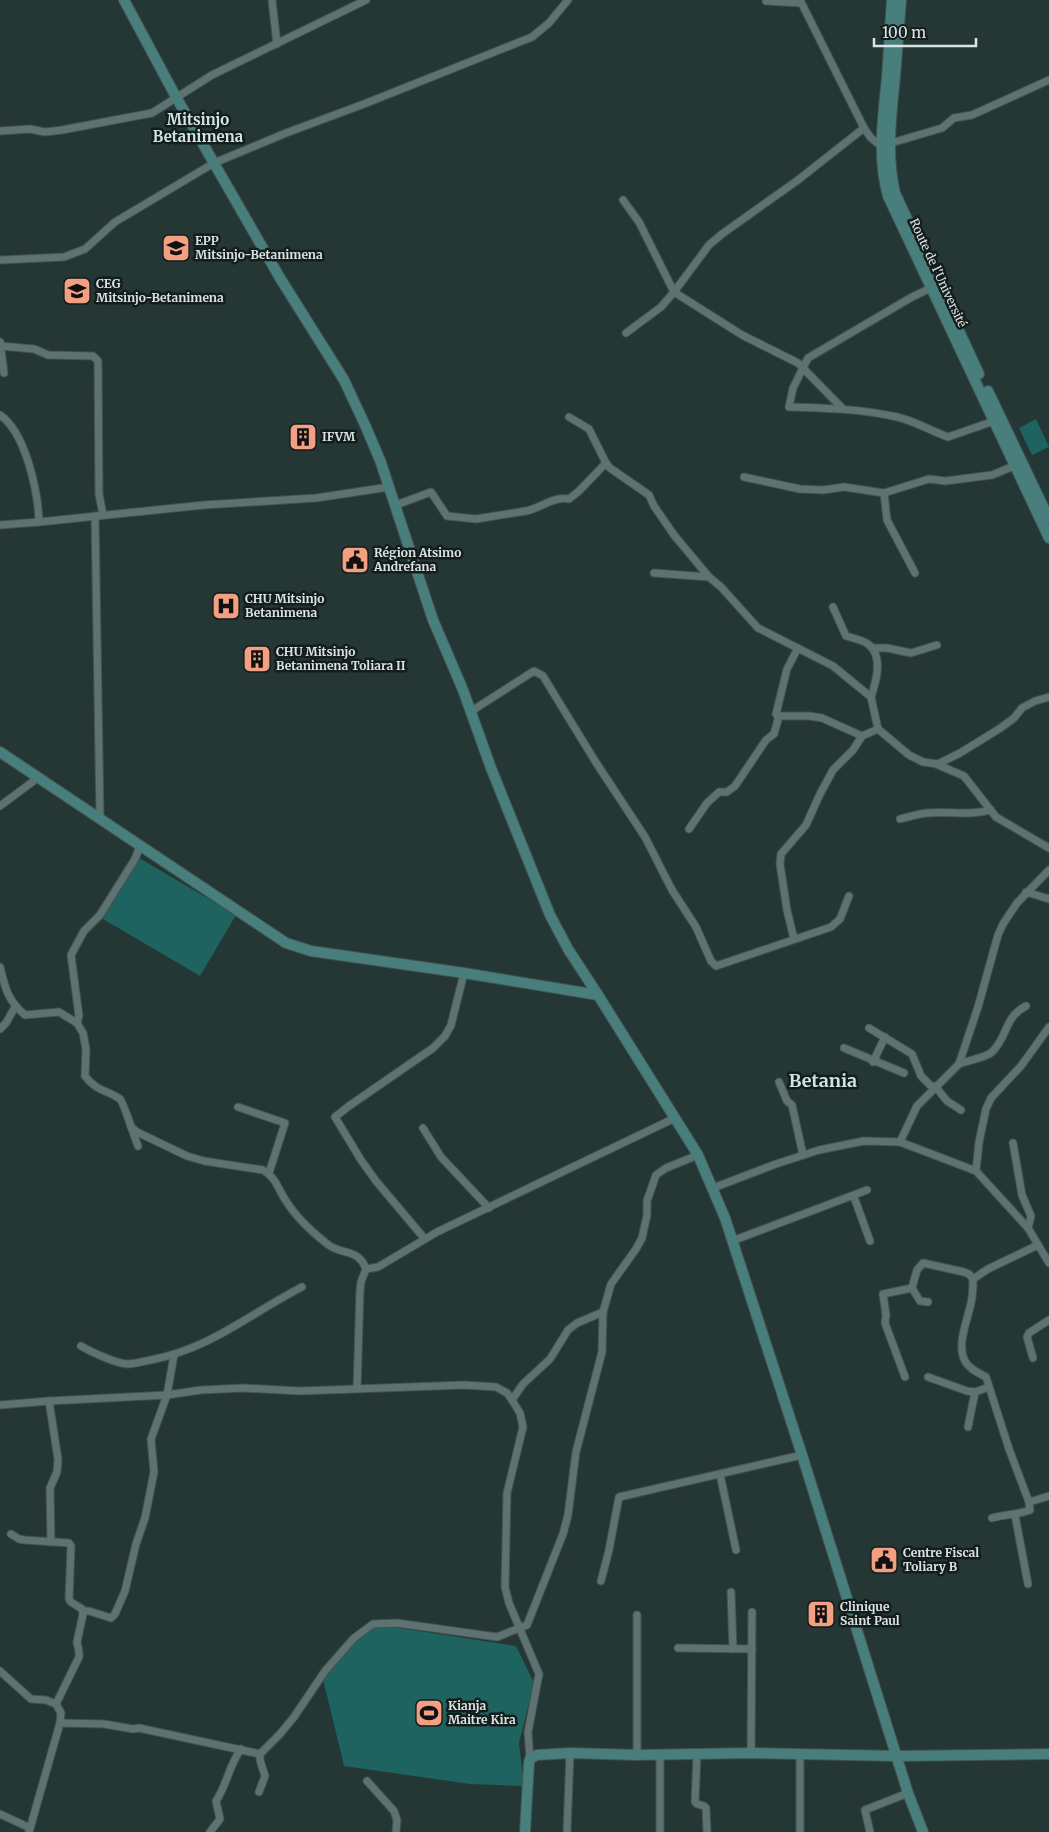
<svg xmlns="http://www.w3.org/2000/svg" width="1049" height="1832" font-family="Merriweather,serif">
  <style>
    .green { fill: #1e6360 }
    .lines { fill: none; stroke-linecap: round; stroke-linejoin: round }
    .street-casing { stroke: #415251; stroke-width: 9 }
    .secondary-casing { stroke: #415251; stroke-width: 12 }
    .street { stroke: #5e7371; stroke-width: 7 }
    .secondary { stroke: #487e7b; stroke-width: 10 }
    .labels { text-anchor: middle; stroke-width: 5; stroke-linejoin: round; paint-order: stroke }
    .poi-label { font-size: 12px; font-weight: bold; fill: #d9e5e4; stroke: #141c1c; text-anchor: start }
    .street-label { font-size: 12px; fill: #d9e5e4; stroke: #141c1c }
    .quarter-label { font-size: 15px; font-weight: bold; fill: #cee5e3; stroke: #141c1c }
    .district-label { font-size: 18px; font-weight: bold; fill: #cee5e3; stroke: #141c1c }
  </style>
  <rect width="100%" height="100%" fill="#243735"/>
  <g class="green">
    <polygon points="1036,419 1049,447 1032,455 1019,428"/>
    <polygon points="139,858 236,915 200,976 103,919"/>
    <polygon points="380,1625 516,1646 534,1683 519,1743 524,1786 470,1784 344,1766 323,1679 365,1631"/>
  </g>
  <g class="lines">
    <defs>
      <g id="street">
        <polyline points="272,0 277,44"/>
        <polyline points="800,0 864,128 871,138 881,146 942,128 954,118 972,115 1049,80"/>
        <polyline points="766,1 801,3"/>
        <polyline points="0,131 30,129 45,132 62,130 152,113 212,75 366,0"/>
        <polyline points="623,200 639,222 674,292 742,335 798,363 842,408"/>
        <polyline points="0,260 64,257 85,249 115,222 214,163 286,133 364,104 532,37 549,23 568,0"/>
        <path d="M931,288L912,297L808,358L793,388L789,407C826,408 861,409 897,417C915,421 931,431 948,437L994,421"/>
        <polyline points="626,333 661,307 674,292 709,245 722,234 798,180 864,128"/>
        <polyline points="0,342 4,373"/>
        <polyline points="0,346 34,349 48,355 93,356 98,361 99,494 103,515"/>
        <path d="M0,415C26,433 38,492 39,522"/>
        <polyline points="569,417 589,429 606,463 610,468 649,495 654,506 674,535 709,577 721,587 758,628 833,666 871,697 878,729 909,755 923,762 938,764 960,753 999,729 1014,718 1022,708 1035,701 1049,697"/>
        <polyline points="744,477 800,489 823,490 844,487 884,493 929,479 945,481 992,475 1014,466"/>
        <polyline points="884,493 887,520 915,573"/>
        <path d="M396,505L431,492L447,516L476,519L526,511C541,508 553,496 569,499L579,491L606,463"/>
        <polyline points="95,516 100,817"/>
        <polyline points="0,525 39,522 204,505 316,498 389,487"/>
        <polyline points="654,573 709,577"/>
        <path d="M833,607L846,636C853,638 862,640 868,644C884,656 876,682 871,697"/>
        <polyline points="872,648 887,648 911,653 937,645"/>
        <polyline points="470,712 534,671 543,676 595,761 645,837 672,890 696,927 711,961 716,966 831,927 840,919 849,896"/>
        <polyline points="779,716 809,716 822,718 862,736"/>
        <polyline points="936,764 964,776 996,817 1049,848"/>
        <polyline points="0,806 39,777"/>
        <path d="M900,819C908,817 918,814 927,813C949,811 970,816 991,810"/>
        <polyline points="689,829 707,803 719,792 727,792 735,786 766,740 774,734 779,716 776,714 787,669 798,648"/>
        <polyline points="1026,892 1049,899"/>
        <polyline points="794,939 787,910 780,864 781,854 806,825 820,794 833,770 853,750 862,736 878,729"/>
        <path d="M0,967C5,988 8,1001 25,1015L59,1012L77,1023L83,1033L86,1049L85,1076C96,1091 107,1090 120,1099C123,1101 135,1139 138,1146"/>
        <polyline points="77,1023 79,1016 71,955 84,931 100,915 135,859 140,846"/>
        <polyline points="869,1028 912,1054 921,1076 933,1088"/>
        <polyline points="0,1029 6,1023 15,1007"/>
        <polyline points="844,1048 904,1073"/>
        <polyline points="873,1062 885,1037"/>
        <path d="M959,1064C967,1061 987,1057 992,1052C1008,1037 1004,1017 1026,1006"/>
        <polyline points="779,1082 787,1101 792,1105 803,1155"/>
        <polyline points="935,1086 947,1101 961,1110"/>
        <polyline points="238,1107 285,1123 269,1173"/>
        <path d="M131,1127L137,1132L187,1156L204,1161L263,1170C276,1177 278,1189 286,1201C296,1217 311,1231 326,1243C340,1256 358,1247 366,1269L361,1282L360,1291L357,1388"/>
        <polyline points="423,1128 441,1157 489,1208"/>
        <polyline points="900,1142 917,1106 959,1064 978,1007 998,935 1003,924 1017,903 1049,870"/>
        <polyline points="1013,1143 1022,1195 1031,1216 1028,1228"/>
        <polyline points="976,1171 979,1142 986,1109 991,1098 1021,1066 1049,1027"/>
        <polyline points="713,1188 776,1164 819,1150 864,1141 900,1142 976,1171 1028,1228 1049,1263"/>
        <polyline points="854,1197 870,1241"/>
        <polyline points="424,1238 376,1181 361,1160 335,1117 349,1106 433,1048 445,1036 451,1025 464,973"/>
        <polyline points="732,1241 867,1190"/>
        <polyline points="366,1269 378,1267 437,1232 675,1118"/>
        <polyline points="973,1279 988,1269 1038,1245"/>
        <path d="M928,1302L920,1301L912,1288L917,1270L923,1263L964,1272L969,1274L973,1279C973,1287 973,1295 971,1303C968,1319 956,1345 965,1361C969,1369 979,1373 986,1377L1009,1449L1029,1502L1030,1510C1017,1515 1006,1514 992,1518"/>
        <path d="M81,1346C91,1352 117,1364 128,1364C135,1364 144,1361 151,1360C212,1348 249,1314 302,1287"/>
        <polyline points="1033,1358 1027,1337 1029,1333 1049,1320"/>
        <polyline points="905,1377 885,1323 886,1315 883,1294 912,1288"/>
        <polyline points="928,1377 967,1391 975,1392 989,1387"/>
        <polyline points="512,1400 523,1384 550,1359 568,1330 577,1323 603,1312"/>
        <polyline points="49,1401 58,1459 57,1472 50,1488 51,1542"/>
        <polyline points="0,1405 49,1401 167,1395 201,1390 243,1388 300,1391 464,1385 496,1387 507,1393 512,1400 520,1413 523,1427 507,1493 505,1587 509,1603 539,1674 528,1732 530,1759"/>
        <polyline points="968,1427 975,1392"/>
        <polyline points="720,1474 736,1550"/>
        <polyline points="1029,1502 1049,1496"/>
        <polyline points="1015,1515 1028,1584"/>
        <polyline points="11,1534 19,1539 25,1540 69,1543 71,1546 69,1599 71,1602 82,1609 83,1614 77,1642 79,1652 79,1657 56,1704"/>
        <polyline points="601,1581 609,1550 619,1497 802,1455"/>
        <polyline points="731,1592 733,1649"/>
        <polyline points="83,1611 89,1611 111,1618 115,1614 125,1591 136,1544 145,1518 154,1472 151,1439 167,1395 174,1355"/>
        <polyline points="637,1615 637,1755"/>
        <polyline points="678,1648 752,1649"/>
        <polyline points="0,1671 31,1699 46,1700 56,1704 61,1713 60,1723 29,1832"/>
        <polyline points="60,1723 104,1724 133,1729 139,1728 260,1754"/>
        <polyline points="751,1753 752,1612"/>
        <polyline points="697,1754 695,1802 697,1804 704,1806 706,1808 707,1832"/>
        <polyline points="367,1781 394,1811 397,1820 396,1832"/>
        <polyline points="259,1792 265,1776 260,1760 260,1754 280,1734 294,1717 325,1671 354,1638 373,1624 397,1623 497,1637 527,1625 563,1534 568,1515 576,1452 602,1352 603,1312 611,1284 636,1249 642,1238 647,1215 647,1201 656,1175 666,1168 698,1155"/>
        <polyline points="0,1814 30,1828"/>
        <path d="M210,1832L220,1819L216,1801C227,1785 229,1765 241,1749"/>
        <polyline points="567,1832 570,1753"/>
        <polyline points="660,1832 660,1755"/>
        <polyline points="800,1832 800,1754"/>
        <polyline points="870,1832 865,1810 908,1793"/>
      </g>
      <g id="secondary">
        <polyline points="124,0 176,97 280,278 344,380 365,425 380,460 433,620 463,690 491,768 550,915 568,949 598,995 698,1155 725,1218 802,1455 908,1793 923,1832"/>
        <path d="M892,0C890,26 889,51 887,77C883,117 877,157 888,196L1049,538"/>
        <path d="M901,0C899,26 897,52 895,77C891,116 886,155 895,193L979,374"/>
        <polyline points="988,391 1049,519"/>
        <polyline points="0,752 286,943 311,951 464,973 598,995"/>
        <polyline points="525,1832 529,1762 530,1759 537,1755 570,1753 637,1755 751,1753 897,1756 1049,1754"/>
      </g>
    </defs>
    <use href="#street" class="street-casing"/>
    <use href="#secondary" class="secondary-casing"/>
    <use href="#street" class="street"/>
    <use href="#secondary" class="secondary"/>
  </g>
  <defs>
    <symbol id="school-square" viewBox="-11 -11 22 22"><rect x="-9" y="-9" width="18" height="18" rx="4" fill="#f39f82" stroke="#141c1c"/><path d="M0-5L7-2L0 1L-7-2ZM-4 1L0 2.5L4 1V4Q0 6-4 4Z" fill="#111"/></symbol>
    <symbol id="building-square" viewBox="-11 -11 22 22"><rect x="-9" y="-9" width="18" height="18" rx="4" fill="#f39f82" stroke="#141c1c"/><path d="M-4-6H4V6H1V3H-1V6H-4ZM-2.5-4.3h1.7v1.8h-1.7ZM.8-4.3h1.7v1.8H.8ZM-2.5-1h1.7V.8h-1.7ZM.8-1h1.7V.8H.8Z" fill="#111"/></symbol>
    <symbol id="civic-square" viewBox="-11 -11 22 22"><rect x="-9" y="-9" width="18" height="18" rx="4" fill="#f39f82" stroke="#141c1c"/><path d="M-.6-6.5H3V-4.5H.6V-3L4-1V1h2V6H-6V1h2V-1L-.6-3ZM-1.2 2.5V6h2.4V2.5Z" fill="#111"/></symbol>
    <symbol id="hospital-square" viewBox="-11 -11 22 22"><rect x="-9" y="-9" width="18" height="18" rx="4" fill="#f39f82" stroke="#141c1c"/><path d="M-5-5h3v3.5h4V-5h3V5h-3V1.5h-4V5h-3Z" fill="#111"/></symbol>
    <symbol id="stadium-square" viewBox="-11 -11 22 22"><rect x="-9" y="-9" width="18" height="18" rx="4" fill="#f39f82" stroke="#141c1c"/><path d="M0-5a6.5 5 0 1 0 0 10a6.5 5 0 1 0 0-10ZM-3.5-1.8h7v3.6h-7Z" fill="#111"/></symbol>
  </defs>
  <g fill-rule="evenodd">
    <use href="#school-square" x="160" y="232" width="32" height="32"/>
    <use href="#school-square" x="61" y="275" width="32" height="32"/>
    <use href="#building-square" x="287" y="421" width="32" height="32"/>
    <use href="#civic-square" x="339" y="544" width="32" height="32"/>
    <use href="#hospital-square" x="210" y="590" width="32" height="32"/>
    <use href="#building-square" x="241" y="643" width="32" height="32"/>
    <use href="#civic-square" x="868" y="1544" width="32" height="32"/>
    <use href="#building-square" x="805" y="1598" width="32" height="32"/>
    <use href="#stadium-square" x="413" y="1697" width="32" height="32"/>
  </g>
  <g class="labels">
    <g class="poi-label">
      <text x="195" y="245">EPP<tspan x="195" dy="14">Mitsinjo-Betanimena</tspan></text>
      <text x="96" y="288">CEG<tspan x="96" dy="14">Mitsinjo-Betanimena</tspan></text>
      <text x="322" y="441">IFVM</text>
      <text x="374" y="557">Région Atsimo<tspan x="374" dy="14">Andrefana</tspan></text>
      <text x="245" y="603">CHU Mitsinjo<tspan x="245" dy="14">Betanimena</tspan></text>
      <text x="276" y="656">CHU Mitsinjo<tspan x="276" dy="14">Betanimena Toliara II</tspan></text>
      <text x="903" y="1557">Centre Fiscal<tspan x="903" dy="14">Toliary B</tspan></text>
      <text x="840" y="1611">Clinique<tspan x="840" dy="14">Saint Paul</tspan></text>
      <text x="448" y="1710">Kianja<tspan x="448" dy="14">Maitre Kira</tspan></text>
    </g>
    <g class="street-label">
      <text transform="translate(938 273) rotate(65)" y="4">Route de l'Université</text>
    </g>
    <g class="quarter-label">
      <text x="198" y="125">Mitsinjo<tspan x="198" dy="17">Betanimena</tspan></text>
    </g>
    <g class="district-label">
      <text x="823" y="1087">Betania</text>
    </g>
  </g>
  <path d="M874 38v8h102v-8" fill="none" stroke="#d9e5e4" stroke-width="2.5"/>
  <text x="882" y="38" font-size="15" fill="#d9e5e4" stroke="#141c1c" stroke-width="4" paint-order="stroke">100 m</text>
</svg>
